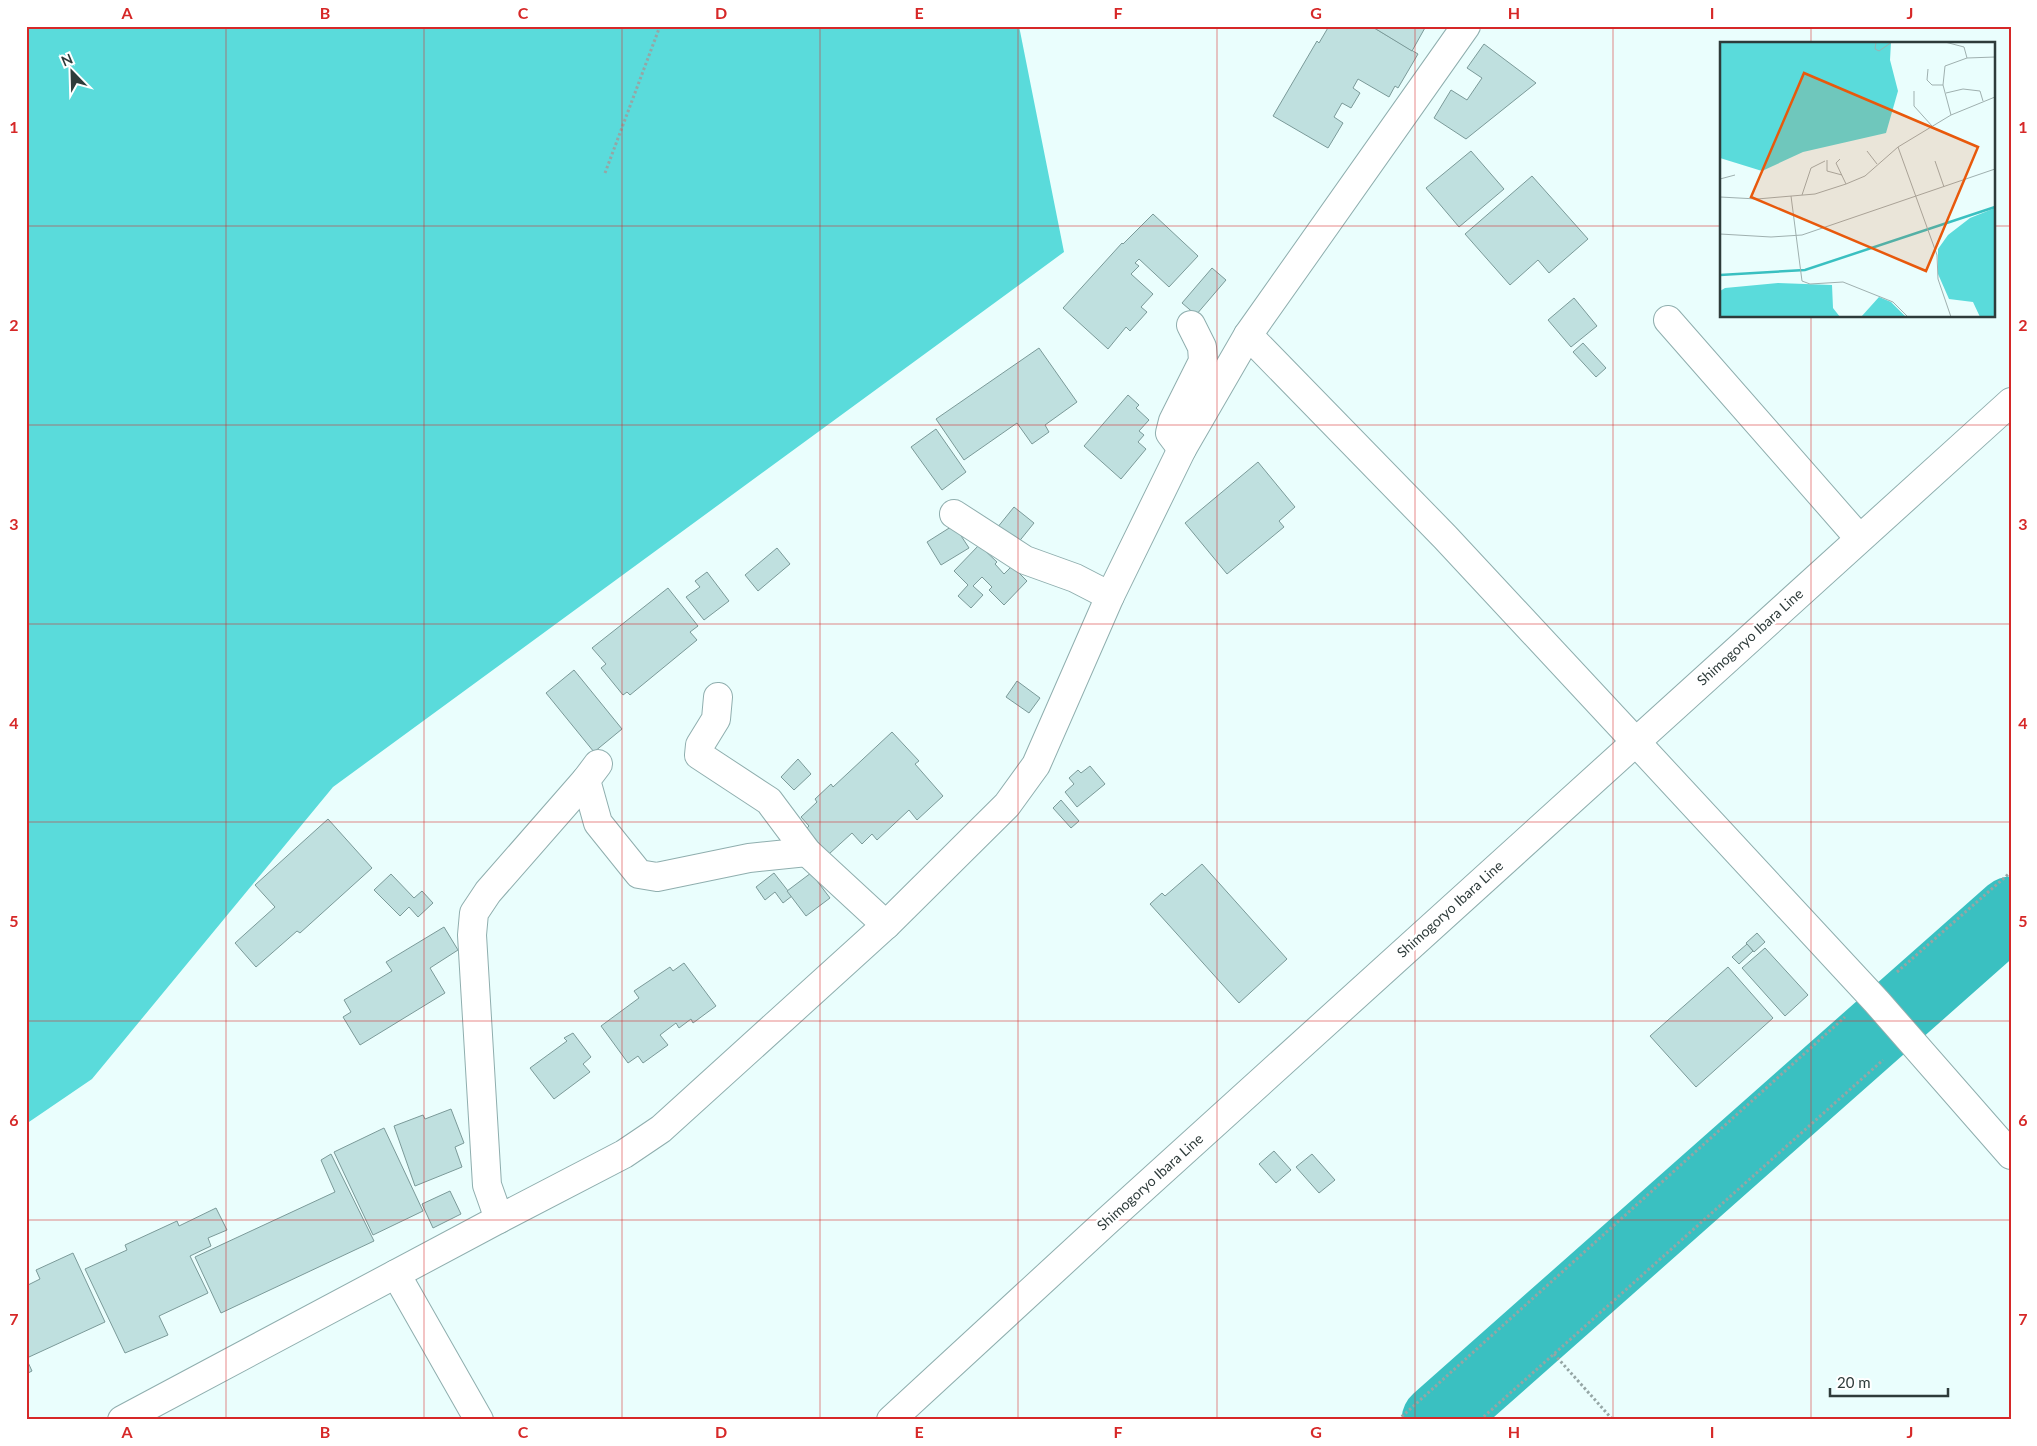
<svg xmlns="http://www.w3.org/2000/svg" width="2037" height="1446" font-family="Lato,sans-serif">
  <style>
    .forest { fill: #5adbdb }
    .lines { fill: none; stroke-linecap: round; stroke-linejoin: round }
    .river { stroke: #3ac0c1; stroke-width: 71 }
    .building { fill: #bfe0df; stroke: #7b9a99 }
    .street-casing { stroke: #8faeae; stroke-width: 30 }
    .secondary-casing { stroke: #8faeae; stroke-width: 30 }
    .path { stroke: #95a6a5; stroke-width: 3; stroke-dasharray: 2.5 2.5; stroke-linecap: butt }
    .street { stroke: #fff; stroke-width: 28 }
    .secondary { stroke: #fff; stroke-width: 28 }
    .grid { fill: none; stroke: #d62828; stroke-width: 1; stroke-opacity: 0.55 }
    .labels { text-anchor: middle; stroke-width: 5; stroke-linejoin: round; paint-order: stroke }
    .street-label { font-size: 14px; fill: #2e3b3a; stroke: #fff }
    .inset-river { fill: none; stroke: #3ac0c1; stroke-width: 2.5 }
    .inset-road { fill: none; stroke: #9fb0af; stroke-width: 1 }
    .view { fill: #e8590c; fill-opacity: 0.15; stroke: #e8590c; stroke-width: 2.5 }
    .inset-edge { fill: none; stroke: #2e3b3a; stroke-width: 2.5 }
    .neatline { fill: none; stroke: #d62828; stroke-width: 2 }
    .grid-label { font-size: 16px; text-anchor: middle; font-weight: bold; fill: #d62828 }
  </style>
  <rect width="100%" height="100%" fill="#eafefd"/>
  <polygon class="forest" points="26,26 1019,26 1064,252 333,787 92,1079 26,1124"/>
  <g class="lines">
    <polyline class="river" points="1437,1420 2011,912"/>
  </g>
  <g class="building">
    <polygon points="1329,26 1371,26 1418,54 1398,88 1395,86 1389,97 1358,79 1353,88 1360,93 1351,108 1342,103 1334,117 1343,123 1328,148 1273,116 1317,41 1319,43"/>
    <polygon points="1371,26 1426,26 1412,51"/>
    <polygon points="1484,44 1536,83 1466,139 1434,118 1451,90 1467,100 1482,78 1467,68"/>
    <polygon points="1471,151 1504,189 1459,227 1426,188"/>
    <polygon points="1532,176 1588,239 1549,273 1538,260 1510,285 1465,234"/>
    <polygon points="1153,214 1198,256 1169,287 1139,259 1135,263 1139,266 1131,274 1153,294 1141,307 1147,312 1130,331 1126,327 1108,349 1063,308 1122,243 1123,244"/>
    <polygon points="1212,268 1226,280 1196,315 1182,303"/>
    <polygon points="1574,298 1597,326 1571,347 1548,320"/>
    <polygon points="1583,343 1606,368 1596,377 1573,352"/>
    <polygon points="1039,348 1077,402 1045,425 1049,432 1032,444 1017,423 964,460 936,419"/>
    <polygon points="1128,395 1139,405 1136,408 1149,420 1139,431 1144,435 1138,442 1146,449 1121,479 1084,446"/>
    <polygon points="936,429 966,472 942,490 911,447"/>
    <polygon points="1258,462 1295,507 1279,521 1284,527 1227,574 1185,523"/>
    <polygon points="1014,507 1034,523 1017,544 997,528"/>
    <polygon points="954,525 969,548 941,565 927,542"/>
    <polygon points="979,545 997,562 995,564 1004,574 1012,566 1027,581 1004,605 989,590 992,587 982,577 973,586 983,595 971,608 958,596 968,585 954,571"/>
    <polygon points="777,548 790,564 758,591 745,575"/>
    <polygon points="707,572 729,601 704,620 686,597 700,587 695,581"/>
    <polygon points="668,588 698,626 690,632 697,640 630,695 627,692 623,695 601,668 606,664 592,648"/>
    <polygon points="574,670 622,729 594,752 546,693"/>
    <polygon points="1017,681 1040,698 1029,713 1006,697"/>
    <polygon points="892,732 919,761 915,764 943,796 917,820 909,810 877,840 872,834 862,844 852,833 829,854 806,829 809,826 801,817 817,802 815,799 831,784 833,787"/>
    <polygon points="798,759 811,774 794,790 781,777"/>
    <polygon points="1090,766 1105,784 1077,807 1065,792 1074,784 1069,778 1078,770 1081,773"/>
    <polygon points="1061,800 1079,821 1071,828 1053,808"/>
    <polygon points="328,819 372,868 300,933 297,931 256,967 235,943 275,907 255,885"/>
    <polygon points="1202,864 1287,959 1239,1003 1150,904 1162,893 1165,896"/>
    <polygon points="774,873 792,896 783,903 775,892 765,900 756,887"/>
    <polygon points="811,873 830,898 806,916 787,891"/>
    <polygon points="391,874 414,898 422,891 433,903 418,917 409,907 400,916 374,890"/>
    <polygon points="444,927 458,950 430,968 445,993 360,1045 343,1017 351,1012 344,1000 392,971 386,962"/>
    <polygon points="1757,933 1765,942 1754,952 1746,943"/>
    <polygon points="1747,944 1753,951 1739,964 1732,957"/>
    <polygon points="1765,948 1808,995 1785,1016 1742,968"/>
    <polygon points="684,963 716,1006 693,1023 691,1019 679,1028 676,1023 660,1035 668,1045 643,1063 638,1056 628,1063 601,1026 639,998 634,991 670,967 673,971"/>
    <polygon points="1728,967 1773,1018 1696,1087 1650,1036"/>
    <polygon points="573,1033 591,1057 583,1064 590,1072 554,1099 530,1068 567,1041 564,1038"/>
    <polygon points="451,1109 464,1143 455,1147 462,1167 415,1186 394,1126 423,1115 425,1119"/>
    <polygon points="384,1128 423,1211 373,1235 334,1152"/>
    <polygon points="1274,1151 1291,1170 1276,1183 1259,1164"/>
    <polygon points="331,1154 374,1241 221,1313 195,1257 335,1192 321,1160"/>
    <polygon points="1312,1154 1335,1180 1319,1193 1296,1167"/>
    <polygon points="450,1191 461,1214 433,1228 422,1204"/>
    <polygon points="216,1208 227,1230 208,1238 211,1246 190,1256 208,1293 159,1316 168,1335 125,1353 85,1269 127,1250 125,1245 177,1221 179,1226"/>
    <polygon points="73,1253 105,1322 29,1357 26,1353 26,1286 40,1279 36,1270"/>
    <polygon points="26,1358 32,1371 26,1374"/>
  </g>
  <g class="lines">
    <defs>
      <g id="street">
        <polyline points="1668,320 1859,538"/>
        <polyline points="1248,335 1445,537 1635,741 1877,1002 2011,1155"/>
        <polyline points="1182,449 1170,433 1173,421 1203,361 1202,347 1191,325"/>
        <polyline points="954,514 1025,560 1075,578 1110,596"/>
        <polyline points="718,697 716,719 700,745 699,755 769,801 807,852 886,925"/>
        <polyline points="598,764 586,780 598,823 639,874 657,877 749,858 807,852"/>
        <polyline points="499,1219 487,1185 472,935 474,913 488,892 586,780"/>
        <polyline points="396,1274 479,1420"/>
        <polyline points="122,1420 499,1219 624,1154 661,1129 886,925 1007,805 1036,765 1110,596 1182,449 1248,335 1466,26"/>
      </g>
      <polyline id="secondary" points="891,1420 1107,1221 2011,402"/>
    </defs>
    <use href="#street" class="street-casing"/>
    <use href="#secondary" class="secondary-casing"/>
    <g class="path">
      <polyline points="605,173 660,26"/>
      <polyline points="1897,972 2011,872"/>
      <polyline points="1554,1354 1613,1420"/>
      <polyline points="1398,1420 1845,1017"/>
      <polyline points="1480,1420 1883,1060"/>
    </g>
    <use href="#street" class="street"/>
    <use href="#secondary" class="secondary"/>
  </g>
  <path class="grid" d="M226,26V1420M424,26V1420M622,26V1420M820,26V1420M1018,26V1420M1217,26V1420M1415,26V1420M1613,26V1420M1811,26V44M26,226H1721M1993,226H2011M1811,316V1420M26,425H2011M26,624H2011M26,822H2011M26,1021H2011M26,1220H2011"/>
  <g class="labels">
    <g class="street-label">
      <text transform="translate(1750 637) rotate(-42)" y="5">Shimogoryo Ibara Line</text>
      <text transform="translate(1450 909) rotate(-42)" y="5">Shimogoryo Ibara Line</text>
      <text transform="translate(1150 1182) rotate(-42)" y="5">Shimogoryo Ibara Line</text>
    </g>
  </g>
  <g transform="translate(1720 42)">
    <rect width="275" height="275" fill="#eafefd"/>
    <path d="M0,0H171L170,18L178,49L166,91L83,110L42,129L0,116ZM275,166V275H260L253,260L229,257L218,232V207L228,193L250,176ZM58,241L112,243L113,266L120,275H0V249L5,246ZM159,255L171,260L186,275H141Z" fill="#5adbdb"/>
    <path class="inset-river" d="M0,233L85,228L275,165"/>
    <path class="inset-road" d="M156,0L155,7L159,9L172,0M225,0L244,5L247,16M208,27L207,38L212,43H223M194,49V64L212,84M226,51L243,47L260,49L263,59M231,73L223,43L225,24L247,16L275,15M178,105L217,213L218,237L231,275M147,109L157,122M120,117L116,121L126,142M107,118V129L122,133M215,119L224,145M0,137L15,133M82,153L91,126L105,119M71,154L82,239L90,242L123,240L173,260L188,275M0,155L37,157L95,152L126,142L145,134L178,105L231,73L275,55M0,192L51,195L82,193L275,127"/>
    <path class="view" d="M84,31L258,105L206,229L31,155Z"/>
    <rect width="275" height="275" class="inset-edge"/>
  </g>
  <rect width="2037" height="1446" fill="none" stroke="#ffffff" stroke-width="55"/>
  <g transform="translate(72 72) rotate(337)" stroke="#ffffff" stroke-width="4" paint-order="stroke">
  <path d="M0-4L9 19L0 12L-9 19Z" fill="#2e3b3a"/>
  <text y="-8" font-size="14" font-weight="bold" text-anchor="middle" fill="#2e3b3a">N</text>
  </g>
  <path d="M1830 1388v8h118v-8" fill="none" stroke="#2e3b3a" stroke-width="2.5"/>
  <text x="1837" y="1388" font-size="15" fill="#2e3b3a" stroke="#ffffff" stroke-width="4" paint-order="stroke">20 m</text>
  <rect x="28" y="28" width="1982" height="1390" class="neatline"/>
  <g class="grid-label">
    <text x="127" y="19">A</text>
    <text x="325" y="19">B</text>
    <text x="523" y="19">C</text>
    <text x="721" y="19">D</text>
    <text x="919" y="19">E</text>
    <text x="1118" y="19">F</text>
    <text x="1316" y="19">G</text>
    <text x="1514" y="19">H</text>
    <text x="1712" y="19">I</text>
    <text x="1910" y="19">J</text>
    <text x="14" y="133">1</text>
    <text x="2023" y="133">1</text>
    <text x="14" y="331">2</text>
    <text x="2023" y="331">2</text>
    <text x="14" y="530">3</text>
    <text x="2023" y="530">3</text>
    <text x="14" y="729">4</text>
    <text x="2023" y="729">4</text>
    <text x="14" y="927">5</text>
    <text x="2023" y="927">5</text>
    <text x="14" y="1126">6</text>
    <text x="2023" y="1126">6</text>
    <text x="14" y="1325">7</text>
    <text x="2023" y="1325">7</text>
    <text x="127" y="1438">A</text>
    <text x="325" y="1438">B</text>
    <text x="523" y="1438">C</text>
    <text x="721" y="1438">D</text>
    <text x="919" y="1438">E</text>
    <text x="1118" y="1438">F</text>
    <text x="1316" y="1438">G</text>
    <text x="1514" y="1438">H</text>
    <text x="1712" y="1438">I</text>
    <text x="1910" y="1438">J</text>
  </g>
</svg>
